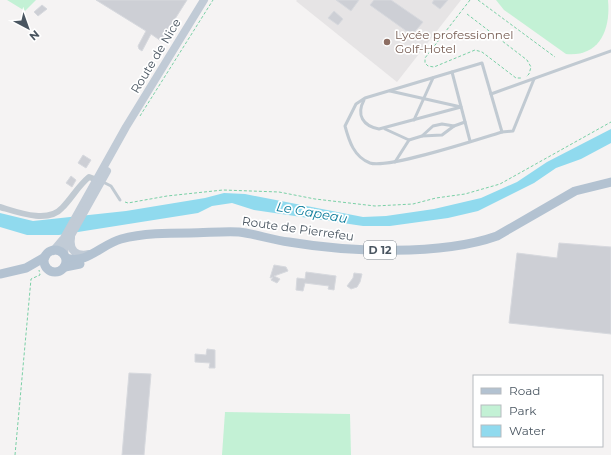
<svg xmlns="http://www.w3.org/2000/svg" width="611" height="455" font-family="Montserrat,sans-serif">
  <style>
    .education { fill: #e6e4e5 }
    .green { fill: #c3f1d5 }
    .water { fill: #90daee }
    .building { fill: #cdcfd5; stroke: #d7d9de }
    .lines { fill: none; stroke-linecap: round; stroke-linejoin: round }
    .path { stroke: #7ad0a6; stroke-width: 1; stroke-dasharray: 3 2; stroke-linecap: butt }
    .lane { stroke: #c1cad2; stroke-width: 3 }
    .street { stroke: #c1cad2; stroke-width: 6 }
    .secondary { stroke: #c1cbd6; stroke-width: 8 }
    .primary { stroke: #b3c2d1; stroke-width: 9 }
    .education-dot { fill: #8d6e63; stroke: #fff; stroke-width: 1.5 }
    .labels { text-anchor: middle; stroke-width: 3.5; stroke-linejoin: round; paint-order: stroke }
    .shield { fill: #fff; stroke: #808990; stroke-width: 1 }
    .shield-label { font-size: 11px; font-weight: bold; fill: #4a5661 }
    .education-label { font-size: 12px; fill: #785e54; stroke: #fff; text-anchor: start }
    .street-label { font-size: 12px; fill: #4a5661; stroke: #fff }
    .water-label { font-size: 13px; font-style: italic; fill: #0c7c9b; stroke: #fff }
  </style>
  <rect width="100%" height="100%" fill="#f5f3f3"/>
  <polygon class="education" points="297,0 461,0 397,82 296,1"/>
  <g class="green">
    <polygon points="7,0 36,0 25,11"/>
    <path d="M496,0H608C611,32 598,57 566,54L504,10Z"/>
    <polygon points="225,412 350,414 351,455 222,455"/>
  </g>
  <polygon class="water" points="611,129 611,143 581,159 556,168 534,183 478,211 448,218 390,226 363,226 254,210 232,203 212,206 198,213 59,235 27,235 0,227 0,213 33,221 126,211 205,198 224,193 245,194 363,217 386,216 434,209 481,198 517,182 547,162"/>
  <g class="building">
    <polygon points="96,0 187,0 161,41 151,34 142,51 139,49 138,46 146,31"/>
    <polygon points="336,0 359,0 351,11"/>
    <polygon points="374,0 391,0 423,22 412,35 370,5"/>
    <polygon points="434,0 448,0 440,9 432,3"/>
    <polygon points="42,5 47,9 38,16 34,12"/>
    <polygon points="334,11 343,19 338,25 328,18"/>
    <polygon points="83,155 91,160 86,168 78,163"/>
    <polygon points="71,176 76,180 72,187 66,183"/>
    <polygon points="559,243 611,247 611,334 509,323 517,253 557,258"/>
    <polygon points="274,265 286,267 288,271 274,276 280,279 277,283 271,280 273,277 270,278"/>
    <polygon points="306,272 336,276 334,290 328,289 329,286 305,283 303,291 296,290 297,278 305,279"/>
    <polygon points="354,273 362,274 360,282 357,287 351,289 347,286 353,278"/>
    <polygon points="207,349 215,350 215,368 209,368 210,363 195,362 195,354 206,355"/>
    <polygon points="129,373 151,374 144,455 122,455"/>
  </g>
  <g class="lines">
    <g class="path">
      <polyline points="470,0 425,58 425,63 428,66 434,67 475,50 482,52 516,78 521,78"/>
      <polyline points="478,0 555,57"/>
      <polyline points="467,14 527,60 531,67 529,74 526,77"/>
      <polyline points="140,116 213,0"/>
      <polyline points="125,202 128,203 167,196 223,190 279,192 315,199 375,206 413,204 436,198 465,194 500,184 611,122"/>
      <polyline points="15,455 31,279 40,275 39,270"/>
    </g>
    <g class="lane">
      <path d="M482,63L502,132C479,139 388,169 370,163C354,157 349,141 345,126L356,104L365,98Z"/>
      <polyline points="452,72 470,141"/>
      <polyline points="491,94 611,51"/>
      <path d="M364,100C356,115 363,126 379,129L461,107L390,91"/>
      <polyline points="414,120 433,78"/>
      <polyline points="385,129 409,140"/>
      <polyline points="502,132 513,131 534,79"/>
      <polyline points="422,136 442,135 454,126"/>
      <polyline points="395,162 409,140 422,136 433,126 442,124 454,126 465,122"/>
      <polyline points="103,182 111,186 120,200"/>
    </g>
    <path class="street" d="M0,207C17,212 48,224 62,208C72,198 78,186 89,177L100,181"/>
    <g class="secondary">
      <path d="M71,238C69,250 76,257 89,254"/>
      <polyline points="53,251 64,238 126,127 204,0"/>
      <polyline points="64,254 65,246 107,171"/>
    </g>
    <g class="primary">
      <circle cx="55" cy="261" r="11"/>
      <path d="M66,258C86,265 102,244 121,239C143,233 168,233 190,233C206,233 223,231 239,232C256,234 272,240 289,242C348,252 441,256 497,236L575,191L611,182"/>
      <polyline points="65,267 80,264"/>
      <polyline points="0,274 26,268 45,257"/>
    </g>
  </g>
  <circle class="education-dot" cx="387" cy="42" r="4"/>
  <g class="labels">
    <rect class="shield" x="364" y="241" width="32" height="18" rx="3"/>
    <g class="shield-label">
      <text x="380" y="254">D 12</text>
    </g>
    <g class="education-label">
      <text x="395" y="39">Lycée professionnel<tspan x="395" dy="14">Golf-Hotel</tspan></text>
    </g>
    <g class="street-label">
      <text transform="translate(156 56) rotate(-59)" y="4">Route de Nice</text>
      <text transform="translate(298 229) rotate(8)" y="4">Route de Pierrefeu</text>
    </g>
    <g class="water-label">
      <text transform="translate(312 212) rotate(10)" y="5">Le Gapeau</text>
    </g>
  </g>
  <rect x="473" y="375" width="130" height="72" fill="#ffffff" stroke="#b7bbc0"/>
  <rect x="481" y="388" width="20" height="6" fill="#b3c2d1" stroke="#b7bbc0"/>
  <text x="509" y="395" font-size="12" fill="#4a5661">Road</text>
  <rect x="481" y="405" width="20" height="12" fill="#c3f1d5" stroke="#b7bbc0"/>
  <text x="509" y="415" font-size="12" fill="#4a5661">Park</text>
  <rect x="481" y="425" width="20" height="12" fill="#90daee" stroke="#b7bbc0"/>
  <text x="509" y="435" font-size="12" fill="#4a5661">Water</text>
  <g transform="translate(28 28) rotate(139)" stroke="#ffffff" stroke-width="3" paint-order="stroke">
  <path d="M0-3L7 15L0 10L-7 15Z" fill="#4a5661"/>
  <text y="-6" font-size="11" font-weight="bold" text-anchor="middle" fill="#4a5661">N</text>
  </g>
</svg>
